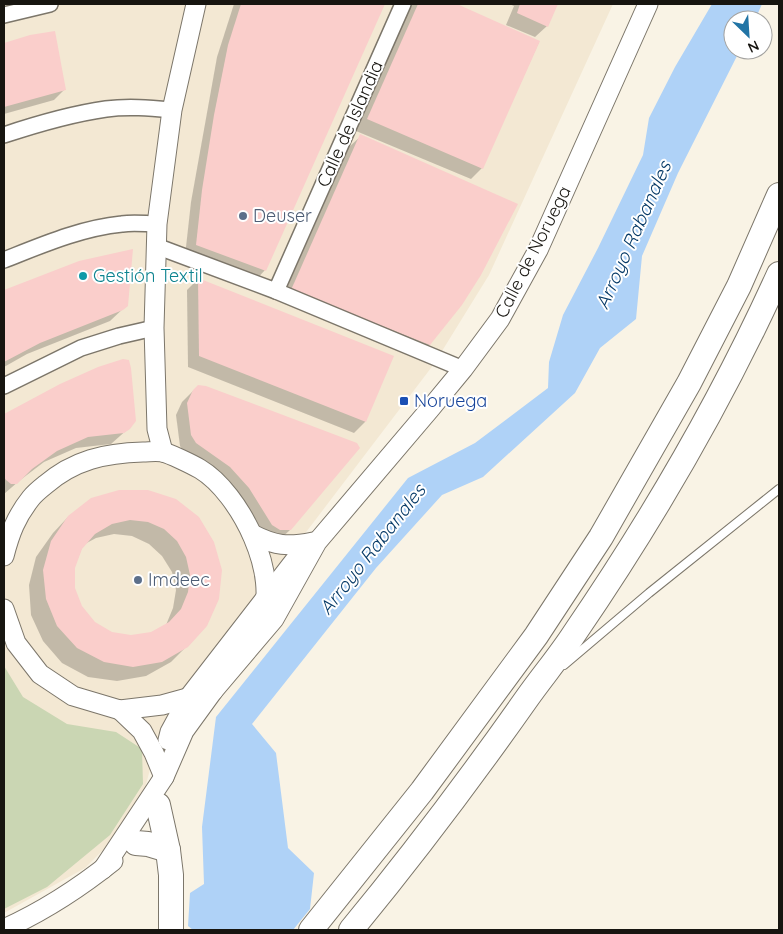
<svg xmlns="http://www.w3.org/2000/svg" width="783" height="934" font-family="Quicksand,sans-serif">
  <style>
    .industrial { fill: #f3e8d3 }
    .green { fill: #cad6b3 }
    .water { fill: #afd2f7 }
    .shadow { fill: #0003; fill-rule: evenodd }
    .building { fill: #facecb; fill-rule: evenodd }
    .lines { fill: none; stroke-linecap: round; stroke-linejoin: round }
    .service-casing { stroke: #7c766a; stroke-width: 10 }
    .minor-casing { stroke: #7c766a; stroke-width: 18 }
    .tertiary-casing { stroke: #7c766a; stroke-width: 21 }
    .primary-casing { stroke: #7c766a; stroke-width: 26 }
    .service { stroke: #fff; stroke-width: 8 }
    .minor { stroke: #fff; stroke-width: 15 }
    .tertiary { stroke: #fff; stroke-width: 19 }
    .primary { stroke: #fff; stroke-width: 24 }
    .service-dot { fill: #5c6f8a; stroke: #fff; stroke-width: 2 }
    .culture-dot { fill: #0f9aa8; stroke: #fff; stroke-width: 2 }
    .transit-dot { fill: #1a4fb4; stroke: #fff; stroke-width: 2 }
    .labels { text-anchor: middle; stroke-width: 4; stroke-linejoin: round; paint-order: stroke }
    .street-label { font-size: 18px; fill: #171510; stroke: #fff }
    .service-label { font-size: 18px; fill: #4e5e75; stroke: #fff; text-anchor: start }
    .culture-label { font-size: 18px; fill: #0d838f; stroke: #fff; text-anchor: start }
    .transit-label { font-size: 18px; fill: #164399; stroke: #fff; text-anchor: start }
    .water-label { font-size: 19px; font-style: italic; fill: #063a67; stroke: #fff }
  </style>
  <rect width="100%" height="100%" fill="#f9f3e5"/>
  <polygon class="industrial" points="4,4 613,4 489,275 434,364 173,707 157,743 144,792 123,830 85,868 4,913"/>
  <polygon class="green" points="4,666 23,697 67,724 116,732 142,749 143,784 110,835 47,887 4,909"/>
  <polygon class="water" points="712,4 762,4 755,20 733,20 733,50 740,50 678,173 642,256 636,319 600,348 575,393 483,477 442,495 376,568 252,724 276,753 288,848 314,873 310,909 293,930 193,930 188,926 190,893 204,884 202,827 216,717 408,478 475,443 548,388 549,362 563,315 598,248 643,155 649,118 675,67"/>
  <g class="shadow">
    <polygon points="234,4 384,4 265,270 254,282 185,256 191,202 217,57"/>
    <polygon points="412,4 454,4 539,42 482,168 471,179 356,131"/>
    <polygon points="509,4 556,4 547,26 535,37 506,25 514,6"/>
    <polygon points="31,36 65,89 54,100 4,114 4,45"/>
    <polygon points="361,136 430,344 418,356 281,301 349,147"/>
    <polygon points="79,262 127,305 110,321 27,354 4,367 4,292"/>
    <polygon points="198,279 392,357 365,422 354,433 188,367 187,290"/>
    <polygon points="60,385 129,428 111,444 76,448 44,462 19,481 4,494 4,416"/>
    <polygon points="194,390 290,530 278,541 269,541 185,454 180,446 176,415 182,402"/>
    <path d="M148,491L218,599L187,646L171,662L146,676L117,681L88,677L62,663L43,641L31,615L29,585L36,557L53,533L68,517ZM114,534L132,536L149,544L162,556L172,572L176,590L173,608L166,625L152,633L131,637L111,633L94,623L81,607L74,588V568L83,545L96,538Z"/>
  </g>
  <g class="building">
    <polygon points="241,4 385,4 266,271 196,245 202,190 214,115 228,45"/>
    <polygon points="418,4 457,4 540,41 483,169 367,119"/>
    <polygon points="520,4 558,4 548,27 517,13"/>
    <polygon points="55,31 66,90 4,107 4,43 30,35"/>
    <polygon points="360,134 518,204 481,275 462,305 430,345 291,290"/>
    <polygon points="133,249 128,306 123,310 40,343 4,362 4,290 79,261"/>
    <polygon points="198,278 394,356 366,422 199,356"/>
    <polygon points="123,359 129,360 131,368 136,421 130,429 124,433 88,437 57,451 32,469 17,484 11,484 6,480 4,477 4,414 60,384 98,367"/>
    <polygon points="198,385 206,386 357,443 360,448 291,530 280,530 272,525 249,488 230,467 196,443 191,435 187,403 193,390"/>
    <path d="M119,490H148L176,499L199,517L214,542L222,570L219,599L207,626L188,647L162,662L133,667L104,662L77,648L57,626L46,599L43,570L51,541L68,516L91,498ZM130,520L148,522L164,529L177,541L186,557L190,575L188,592L181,609L169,622L151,632L131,635L112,632L95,622L82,606L75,588V568L82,549L95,534L112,524Z"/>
  </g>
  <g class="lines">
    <defs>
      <polyline id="service" points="564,665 649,593 779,489"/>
      <g id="minor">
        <polyline points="4,15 50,4"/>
        <path d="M4,135C37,124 71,114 106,109C128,106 150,108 172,110"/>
        <polyline points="156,246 276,291 403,4"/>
        <path d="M4,260C42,245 81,228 122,224C134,222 146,224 157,224"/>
        <polyline points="276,291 463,369"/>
        <polyline points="4,386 81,348 119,336 154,328"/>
      </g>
      <g id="tertiary">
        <polyline points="163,452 157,429 154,328 157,224 172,110 196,4"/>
        <path d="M252,534C275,546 288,547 313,542"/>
        <path d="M4,556C10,533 16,517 31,498C35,493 40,489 45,485C74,460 105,453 143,452C149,452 156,451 162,452C169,453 193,465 200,469C240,493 282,577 260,622C258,626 253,630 251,634"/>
        <polyline points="4,609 16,643 40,674 73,696 120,710 162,705 213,691 214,687"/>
        <polyline points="120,710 142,731 154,753 164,777"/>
        <polyline points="168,740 170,732 189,697 299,555"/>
        <polyline points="103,869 164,777 184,731 213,691 274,619 317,542 430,409 463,369 500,319 538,250 648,4"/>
        <path d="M4,929C44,911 78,889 113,861"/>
      </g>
      <g id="primary">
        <polyline points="158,805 168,850 171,875 171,930"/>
        <polyline points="136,843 148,844 168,850"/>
        <polyline points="311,930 422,791 536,636 601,537 689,383 739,286 779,195"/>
        <path d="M351,930C412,856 470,779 525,701C541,678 559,657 574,634C652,520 722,400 779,274"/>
      </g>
    </defs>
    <use href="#service" class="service-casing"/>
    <use href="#minor" class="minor-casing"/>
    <use href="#tertiary" class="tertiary-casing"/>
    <use href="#primary" class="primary-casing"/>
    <use href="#service" class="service"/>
    <use href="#minor" class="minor"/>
    <use href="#tertiary" class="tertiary"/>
    <use href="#primary" class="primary"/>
  </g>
  <g class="service-dot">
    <circle cx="243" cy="216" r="5"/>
    <circle cx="138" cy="580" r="5"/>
  </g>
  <circle class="culture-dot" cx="83" cy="276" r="5"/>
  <rect class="transit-dot" x="399" y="396" width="10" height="10" rx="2.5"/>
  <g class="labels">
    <g class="street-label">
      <text transform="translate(350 124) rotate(-66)" y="6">Calle de Islandia</text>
      <text transform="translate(533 252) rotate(-63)" y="6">Calle de Noruega</text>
    </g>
    <g class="service-label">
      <text x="253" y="222">Deuser</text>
      <text x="148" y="586">Imdeec</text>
    </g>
    <g class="culture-label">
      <text x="93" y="282">Gestión Textil</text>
    </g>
    <g class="transit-label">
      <text x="414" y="407">Noruega</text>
    </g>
    <g class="water-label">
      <text transform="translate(633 235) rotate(-66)" y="7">Arroyo Rabanales</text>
      <text transform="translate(372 549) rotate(-52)" y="7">Arroyo Rabanales</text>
    </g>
  </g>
  <rect width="783" height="934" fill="none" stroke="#171510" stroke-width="10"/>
  <g transform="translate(748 35) rotate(155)"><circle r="24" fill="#ffffff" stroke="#a2a19f"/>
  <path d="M0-4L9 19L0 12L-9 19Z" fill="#2174a5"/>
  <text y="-8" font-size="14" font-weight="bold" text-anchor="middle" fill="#171510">N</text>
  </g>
</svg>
